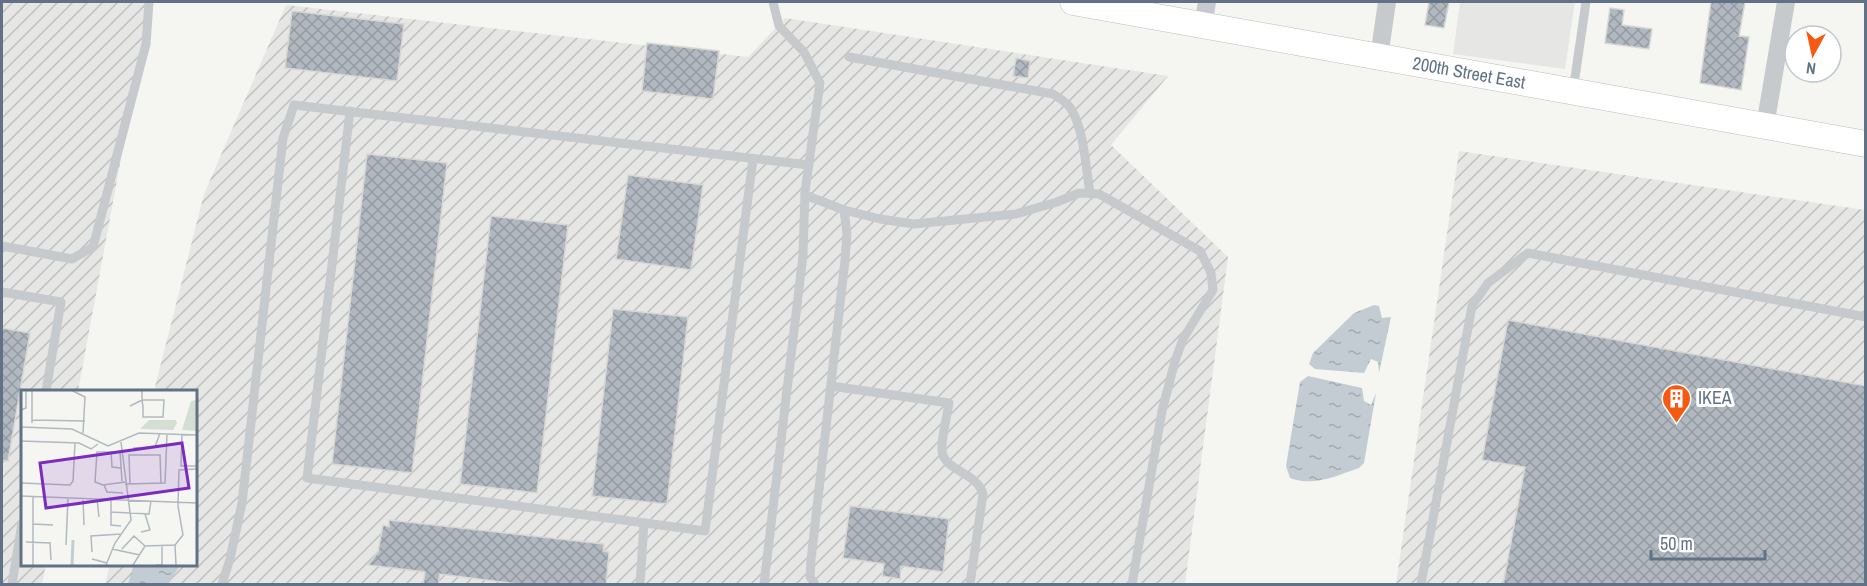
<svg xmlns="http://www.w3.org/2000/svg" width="1867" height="586" font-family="'Archivo Narrow',sans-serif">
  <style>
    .built { fill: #e6e7e5 }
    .industrial { fill: url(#industrial-furrows) }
    .water { fill: url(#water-ripples) }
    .building { fill: url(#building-cross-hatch); stroke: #d7d7d4; stroke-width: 1.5 }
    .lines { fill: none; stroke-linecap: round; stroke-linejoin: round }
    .secondary-casing { stroke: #b8bdc2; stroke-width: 27 }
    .lane { stroke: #c7cacd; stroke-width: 9 }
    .street { stroke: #c7cacd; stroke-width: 18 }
    .secondary { stroke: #fff; stroke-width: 26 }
    .labels { text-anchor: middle; stroke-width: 6; stroke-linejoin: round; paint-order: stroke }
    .street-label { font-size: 18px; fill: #617286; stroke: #fff }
    .poi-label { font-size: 18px; fill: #617286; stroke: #fff; text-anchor: start }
    .inset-river { fill: none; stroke: #c2ccd2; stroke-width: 3 }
    .inset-road { fill: none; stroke: #b1b9c0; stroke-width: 1.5 }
    .view { fill: #7b2cbf; fill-opacity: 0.15; stroke: #7b2cbf; stroke-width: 3 }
    .inset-edge { fill: none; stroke: #617286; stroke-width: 3 }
  </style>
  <defs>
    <pattern id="industrial-furrows" width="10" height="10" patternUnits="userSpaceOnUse" patternTransform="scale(1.5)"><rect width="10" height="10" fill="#e6e7e5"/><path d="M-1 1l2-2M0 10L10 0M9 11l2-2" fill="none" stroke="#bec0bf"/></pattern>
    <pattern id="water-ripples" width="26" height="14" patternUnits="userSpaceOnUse" patternTransform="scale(1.5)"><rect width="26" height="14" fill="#c2ccd2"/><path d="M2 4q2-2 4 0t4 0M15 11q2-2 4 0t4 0" fill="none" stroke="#a1aab0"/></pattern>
    <pattern id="building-cross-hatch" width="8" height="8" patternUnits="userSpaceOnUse" patternTransform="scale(1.5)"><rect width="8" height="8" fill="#b1b8bf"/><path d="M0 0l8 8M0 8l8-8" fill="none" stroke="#939aa1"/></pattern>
  </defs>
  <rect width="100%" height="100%" fill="#f5f6f1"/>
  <polygon class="built" points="1460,2 1575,2 1565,69 1453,54"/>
  <g class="industrial">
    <polygon points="2,2 150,2 78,391 22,391 22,564 46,564 42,584 2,584"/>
    <polygon points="286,5 748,57 785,18 1168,76 1111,145 1228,257 1185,584 105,584 110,564 195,564 195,391 154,391 204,194"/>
    <polygon points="1459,151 1865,210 1865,584 1396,584"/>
  </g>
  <g class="water">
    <polygon points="1374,305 1379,306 1382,318 1391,317 1379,373 1378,362 1371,359 1364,373 1315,369 1309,364 1313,353 1354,313"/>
    <path d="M1308,376L1362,388L1364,401L1371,405L1376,393L1364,463L1359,468C1336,476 1313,487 1290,478L1286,466L1300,382Z"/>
    <polygon points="134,564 181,564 168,584 128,584"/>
  </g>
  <g class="building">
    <polygon points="1429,2 1449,2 1444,28 1425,25"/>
    <polygon points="1711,2 1745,2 1739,36 1749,37 1741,90 1700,83"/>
    <polygon points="1610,8 1624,10 1622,25 1652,29 1649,49 1605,43"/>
    <polygon points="292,11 404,24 397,81 285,68"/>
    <polygon points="647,43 719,51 713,99 642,91"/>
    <polygon points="1016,58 1030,61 1028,78 1013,76"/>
    <polygon points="367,154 447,163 412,473 332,464"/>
    <polygon points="628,175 703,185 691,270 616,259"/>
    <polygon points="491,216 568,225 537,493 460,484"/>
    <polygon points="613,309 688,317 667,504 592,496"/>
    <polygon points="1508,320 1866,386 1866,585 1503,585 1525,467 1482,460"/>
    <polygon points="2,328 30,333 8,461 2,460"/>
    <polygon points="850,506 949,519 943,572 901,566 900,579 882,576 884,564 843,558"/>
    <polygon points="389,520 604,544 603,551 609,552 606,585 525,585 440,574 438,585 423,585 425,572 368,565 378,552 383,525 389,527"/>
  </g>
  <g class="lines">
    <defs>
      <polyline id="secondary" points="1073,2 1866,144"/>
    </defs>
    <use href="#secondary" class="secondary-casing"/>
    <g class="lane">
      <path d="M849,57L1053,94C1059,98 1067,102 1071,109C1084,129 1086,169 1090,193"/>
      <polyline points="1573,91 1586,2"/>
      <polyline points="350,111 307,478 705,531 753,159"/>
      <polyline points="805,195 844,210 880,219 914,224 1016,214 1057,202 1079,193 1099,194 1200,251 1211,273 1213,290 1183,339 1175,361 1162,411 1132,584"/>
      <polyline points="2,246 72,259 93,247 146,44 149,2"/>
      <polyline points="2,292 61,302 46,391"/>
      <path d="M831,386L949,403C947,417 941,438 942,451C944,471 977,472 983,494L970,584"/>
      <polyline points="12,584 22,523"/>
      <polyline points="222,584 230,559 242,503 283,138 294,105 809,165"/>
      <polyline points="640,584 644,523"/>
      <polyline points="764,584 803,255 805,192 820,83 804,52 779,26 773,2"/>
      <polyline points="815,584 810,577 811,560 845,260 847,234 844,210"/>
      <polyline points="1421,584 1472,306 1488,283 1528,253 1866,317"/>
    </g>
    <g class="street">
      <polyline points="1203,26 1207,2"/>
      <polyline points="1379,57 1387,2"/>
      <polyline points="1765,126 1786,2"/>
    </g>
    <use href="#secondary" class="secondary"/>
  </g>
  <defs>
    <symbol id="building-pin" viewBox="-11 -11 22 30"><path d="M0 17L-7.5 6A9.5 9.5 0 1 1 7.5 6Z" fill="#f55912" stroke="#fff"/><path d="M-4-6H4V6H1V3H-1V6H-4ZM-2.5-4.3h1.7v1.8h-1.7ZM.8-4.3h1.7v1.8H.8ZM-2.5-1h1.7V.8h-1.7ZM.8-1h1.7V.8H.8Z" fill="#fff"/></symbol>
  </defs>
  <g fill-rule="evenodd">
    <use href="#building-pin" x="1660" y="382" width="33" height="45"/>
  </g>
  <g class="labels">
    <g class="street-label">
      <text transform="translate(1469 73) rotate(10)" y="6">200th Street East</text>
    </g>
    <g class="poi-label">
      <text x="1698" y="404">IKEA</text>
    </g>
  </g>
  <g transform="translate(21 390)">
    <rect width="176" height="176" fill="#f5f6f1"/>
    <path d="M175,10V41L161,40L170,11ZM128,30H155L156,33L152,40L119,39Z" fill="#d5ded2"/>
    <path class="inset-river" d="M51,175L52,150"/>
    <path class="inset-road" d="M11,0V33M50,0L64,7L62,43M109,16L121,10H143L142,27H122V16L121,11V0M0,20L5,18V0M11,30L64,31M0,37L51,39L87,56L118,43L176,45M161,44L160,76H176M0,51L58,53L70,59L77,54M112,58L134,57L139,43M90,61L91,77L100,78M101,91L99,62H76L74,92L82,95L104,92M0,93L49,95L52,91L54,53M104,94L144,93L146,44M109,94L108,65H139L140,93M83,95L86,102L102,103M0,106L176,113M62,108L63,135M76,109L78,127M90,110V135L100,136M90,122L128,124L130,111M12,134L32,135M120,142L129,140L124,124M5,152L29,153L30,170M45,155L47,108M124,156L154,155M91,159L119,165M101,159L113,146L124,156M71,162L70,146L100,144M79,171L71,169L86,173M12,175V107M85,175L94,153L110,130L100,52M112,175L124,156M135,175H141V155M155,175L154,155L162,145L157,116L158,80L176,79"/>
    <path class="view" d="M161,53L168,98L25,118L19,73Z"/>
    <rect width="176" height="176" class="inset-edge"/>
  </g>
  <rect width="1867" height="586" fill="none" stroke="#617286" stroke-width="6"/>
  <g transform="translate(1813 54) rotate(188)"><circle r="28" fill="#ffffff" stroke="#c0c7cf" stroke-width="1.5"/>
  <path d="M0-4.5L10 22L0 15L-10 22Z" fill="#f55912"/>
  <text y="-9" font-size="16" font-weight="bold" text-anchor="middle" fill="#617286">N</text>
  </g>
  <path d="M1651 550v9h114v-9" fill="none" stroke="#617286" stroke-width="3"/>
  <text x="1660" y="550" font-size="18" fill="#617286" stroke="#ffffff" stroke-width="4.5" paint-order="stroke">50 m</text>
</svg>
